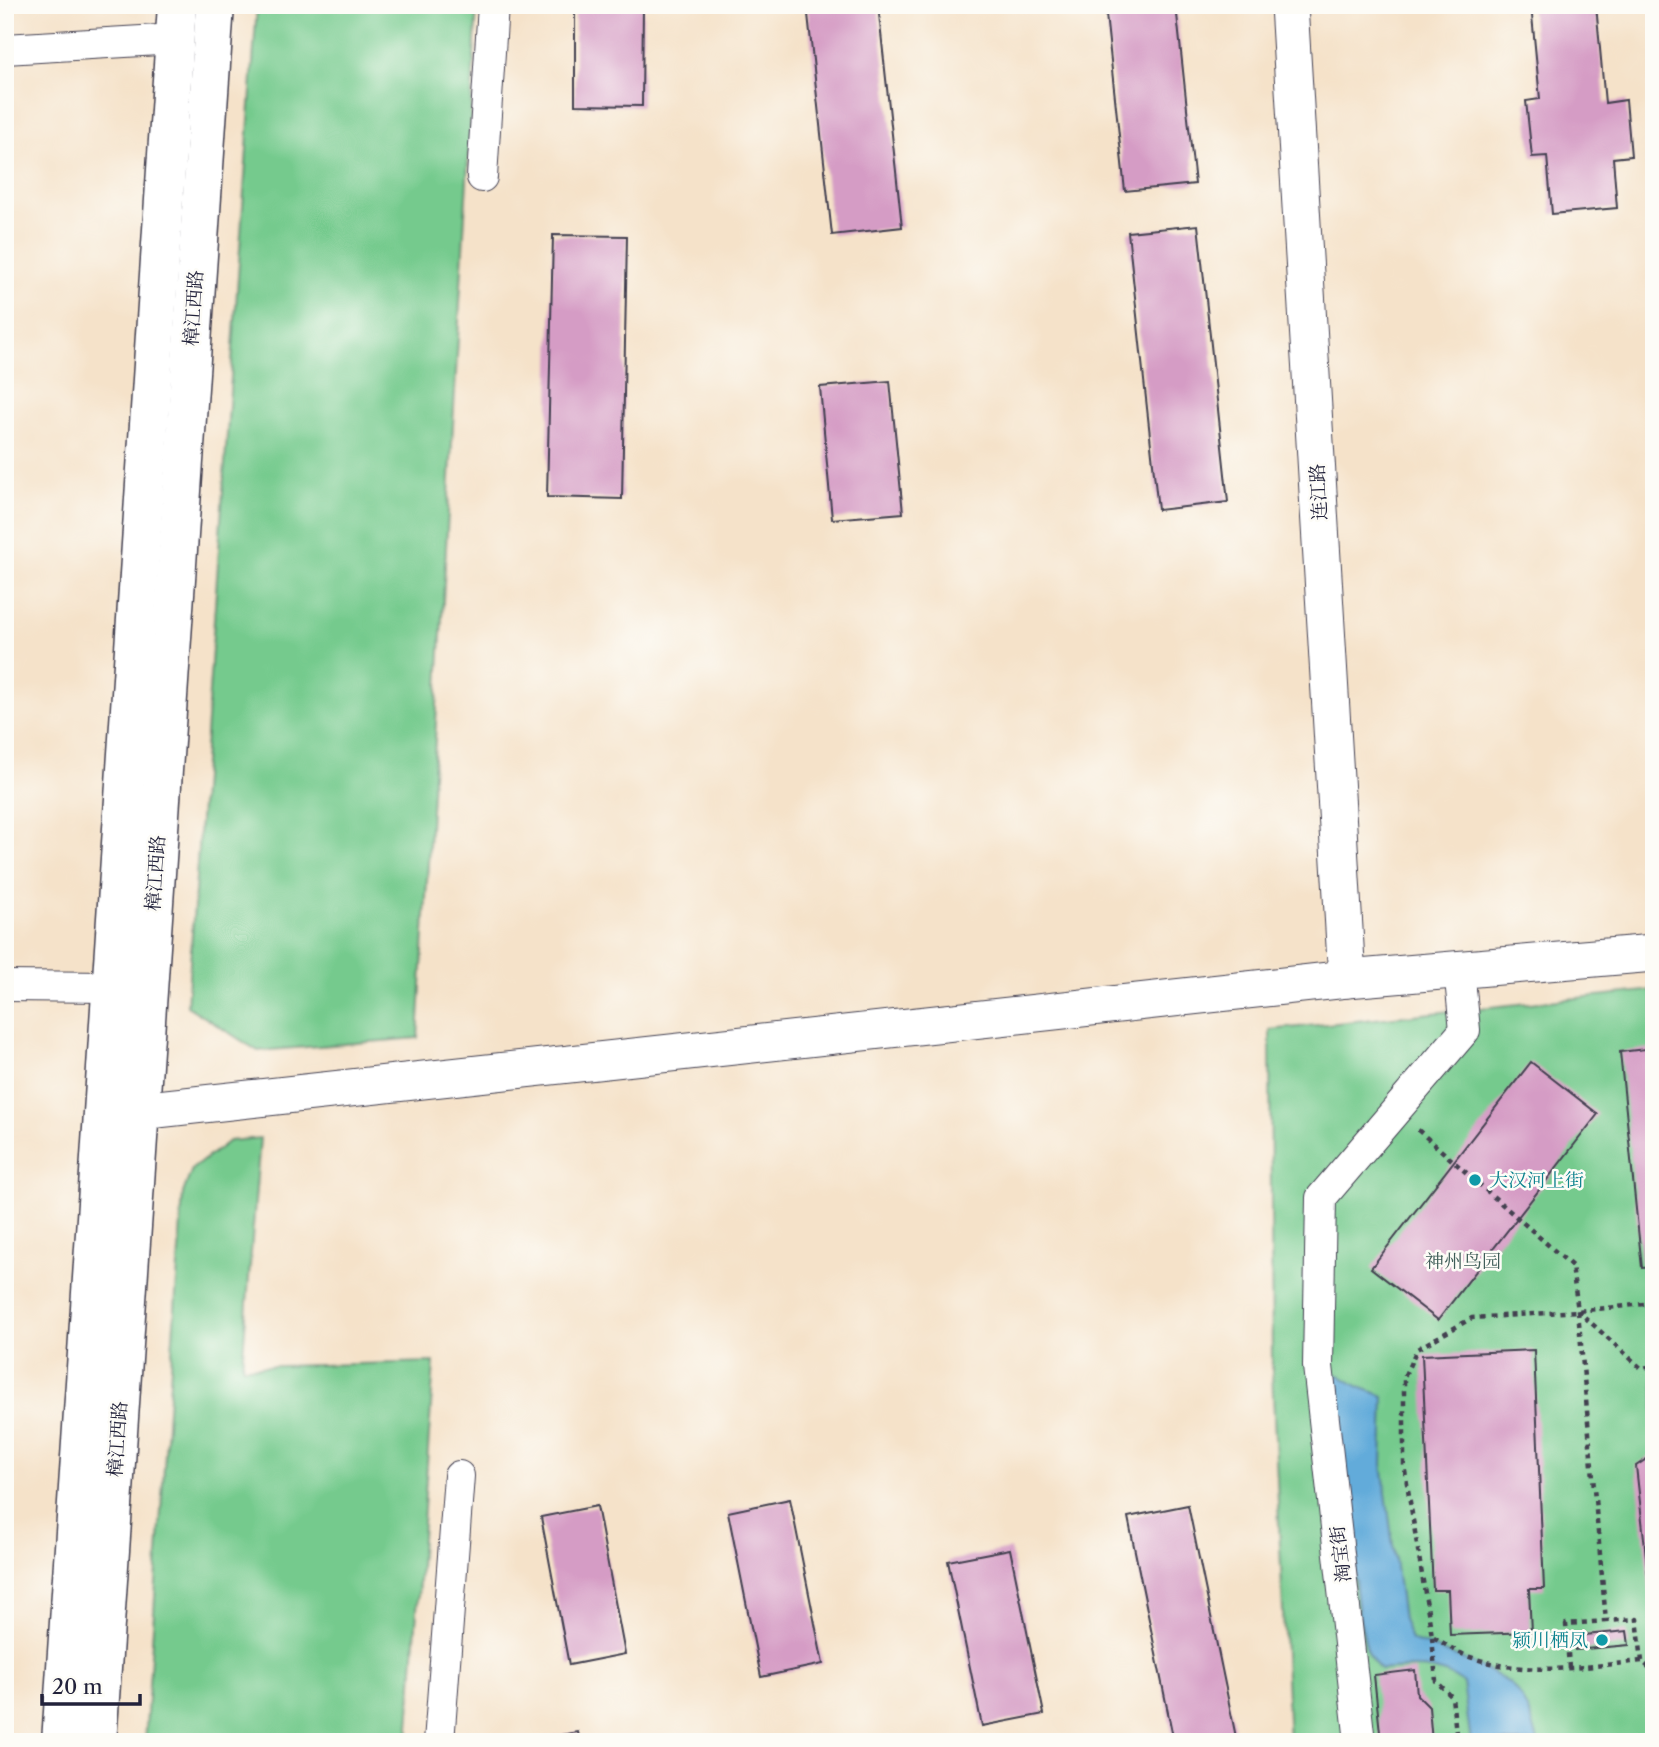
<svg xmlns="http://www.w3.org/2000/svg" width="1659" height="1747" font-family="'Libre Caslon Text','Noto Serif SC',serif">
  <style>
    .green { fill: #75ca8d; stroke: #4c7664; stroke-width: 2 }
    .water { fill: #62abda; stroke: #42668a; stroke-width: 2 }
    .building { fill: #d59cc5 }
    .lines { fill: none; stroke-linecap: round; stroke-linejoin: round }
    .minor-casing { stroke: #423f50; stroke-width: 32 }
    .tertiary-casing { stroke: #423f50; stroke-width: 39 }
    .primary-casing { stroke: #423f50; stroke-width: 41 }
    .path { stroke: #423f50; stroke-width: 4.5; stroke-dasharray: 5 5; stroke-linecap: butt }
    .minor { stroke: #fff; stroke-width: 30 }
    .tertiary { stroke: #fff; stroke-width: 37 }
    .primary { stroke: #fff; stroke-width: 38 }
    .culture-dot { fill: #0f9aa8; stroke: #fdfcf7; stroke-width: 2.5 }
    .labels { text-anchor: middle; stroke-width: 5; stroke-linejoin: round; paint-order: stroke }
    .street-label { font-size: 19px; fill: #22223b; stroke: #fdfcf7 }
    .culture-label { font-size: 19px; fill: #0d838f; stroke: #fdfcf7; text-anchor: start }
    .park-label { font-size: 19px; fill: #3f5d58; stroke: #fdfcf7 }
  </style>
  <rect width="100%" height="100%" fill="#fdfcf7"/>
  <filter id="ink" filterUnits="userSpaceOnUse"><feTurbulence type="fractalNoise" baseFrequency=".0143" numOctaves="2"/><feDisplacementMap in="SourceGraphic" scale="14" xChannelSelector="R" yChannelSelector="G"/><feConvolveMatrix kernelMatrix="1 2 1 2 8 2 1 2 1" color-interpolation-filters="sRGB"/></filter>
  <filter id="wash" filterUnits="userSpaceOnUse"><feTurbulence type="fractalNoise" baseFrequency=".00686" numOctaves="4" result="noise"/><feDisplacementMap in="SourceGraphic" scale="28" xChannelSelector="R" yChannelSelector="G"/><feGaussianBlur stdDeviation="1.57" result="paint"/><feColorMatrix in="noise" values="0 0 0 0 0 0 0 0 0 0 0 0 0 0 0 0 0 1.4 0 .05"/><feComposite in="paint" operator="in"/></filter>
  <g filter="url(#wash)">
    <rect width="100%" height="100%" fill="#f5e2c9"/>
    <g class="green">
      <polygon points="257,5 477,5 418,1038 258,1051 187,1006"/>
      <polygon points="1654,990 1654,1742 1289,1742 1272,1372 1270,1030"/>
      <polygon points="260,1138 242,1367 434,1362 408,1742 145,1742 183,1193 192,1169 229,1141"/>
    </g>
    <path class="water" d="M1331,1375H1339L1359,1387L1384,1396L1382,1464L1403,1619L1411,1640C1432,1647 1502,1672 1514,1688C1526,1703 1534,1723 1538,1742H1471L1463,1683C1437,1664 1411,1667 1380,1670L1368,1654L1359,1616Z"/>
    <g id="blocks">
      <g class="building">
        <polygon points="575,5 643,5 642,106 575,105"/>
        <polygon points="807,5 878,5 902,227 832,235"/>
        <polygon points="1105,5 1176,5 1195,184 1125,191"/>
        <polygon points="1531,5 1596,5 1605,103 1626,100 1631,156 1613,158 1617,208 1552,214 1547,156 1532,157 1526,101 1540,99"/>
        <polygon points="1198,225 1228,502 1158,510 1128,232"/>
        <polygon points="553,235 627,236 622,499 547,497"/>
        <polygon points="890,381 903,513 832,519 820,387"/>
        <polygon points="1654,1048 1654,1267 1642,1268 1620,1052"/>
        <polygon points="1531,1062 1598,1114 1438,1320 1371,1268"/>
        <polygon points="1534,1350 1544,1589 1529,1589 1531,1632 1450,1635 1448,1590 1433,1590 1422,1355"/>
        <polygon points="1654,1454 1654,1611 1652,1611 1636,1466"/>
        <polygon points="790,1499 823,1664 761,1677 728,1512"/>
        <polygon points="1188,1505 1237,1742 1174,1742 1128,1517"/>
        <polygon points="597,1506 625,1654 569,1665 541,1517"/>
        <polygon points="1010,1549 1044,1714 982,1726 948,1561"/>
        <polygon points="1627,1631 1629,1645 1575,1650 1574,1636"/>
        <polygon points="1415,1670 1417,1695 1429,1707 1432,1742 1381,1742 1374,1675"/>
        <polygon points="578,1732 580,1742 533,1742 533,1740"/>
      </g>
    </g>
  </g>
  <g filter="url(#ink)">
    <use href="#blocks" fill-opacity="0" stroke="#423f50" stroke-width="2"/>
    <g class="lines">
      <defs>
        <g id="minor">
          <polyline points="5,49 176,39"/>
          <polyline points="482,177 493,5"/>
          <polyline points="5,986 110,987"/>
          <polyline points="439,1742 459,1476"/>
          <polyline points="1360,1742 1318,1366 1321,1198 1465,1030 1459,969"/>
        </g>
        <g id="tertiary">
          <polyline points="1289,5 1347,979"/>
          <polyline points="139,1111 1347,979 1654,953"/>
        </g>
        <g id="primary">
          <polyline points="61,1742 177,5"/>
          <polyline points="97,1742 215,5"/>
        </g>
      </defs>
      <use href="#minor" class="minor-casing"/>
      <use href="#tertiary" class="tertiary-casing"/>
      <use href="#primary" class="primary-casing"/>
      <g class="path">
        <polyline points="1418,1130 1572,1266 1578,1311 1641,1368 1654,1366"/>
        <path d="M1654,1303L1578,1311L1472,1318L1417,1349L1404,1377V1465L1432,1636C1444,1643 1457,1653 1470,1657C1528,1677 1582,1667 1642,1661L1654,1672"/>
        <polyline points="1578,1311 1606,1621 1637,1619 1642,1661"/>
        <polyline points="1432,1637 1436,1681 1452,1697 1457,1742"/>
        <polyline points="1569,1668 1566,1624 1606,1621"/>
      </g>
      <use href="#minor" class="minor"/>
      <use href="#tertiary" class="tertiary"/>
      <use href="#primary" class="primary"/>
    </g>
  </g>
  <g class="culture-dot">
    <circle cx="1475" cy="1180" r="7"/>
    <circle cx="1602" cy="1640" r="7"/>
  </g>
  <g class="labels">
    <g class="street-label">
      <text transform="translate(193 308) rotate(-86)" y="7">樟江西路</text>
      <text transform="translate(1318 492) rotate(-93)" y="7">连江路</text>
      <text transform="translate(155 873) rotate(-86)" y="7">樟江西路</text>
      <text transform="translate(117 1439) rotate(-86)" y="7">樟江西路</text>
      <text transform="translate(1340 1554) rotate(-97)" y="7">淘宝街</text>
    </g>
    <g class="culture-label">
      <text x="1489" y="1187">大汉河上街</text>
      <text x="1588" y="1647" text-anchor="end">颍川栖凤</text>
    </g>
    <g class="park-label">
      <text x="1463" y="1268">神州鸟园</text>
    </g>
  </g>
  <rect width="1659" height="1747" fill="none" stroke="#fdfcf7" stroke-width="28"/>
  <path d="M42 1694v10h98v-10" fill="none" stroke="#22223b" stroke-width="3.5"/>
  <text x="52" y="1694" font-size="21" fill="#22223b" stroke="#fdfcf7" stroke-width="5" paint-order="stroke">20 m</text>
</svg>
